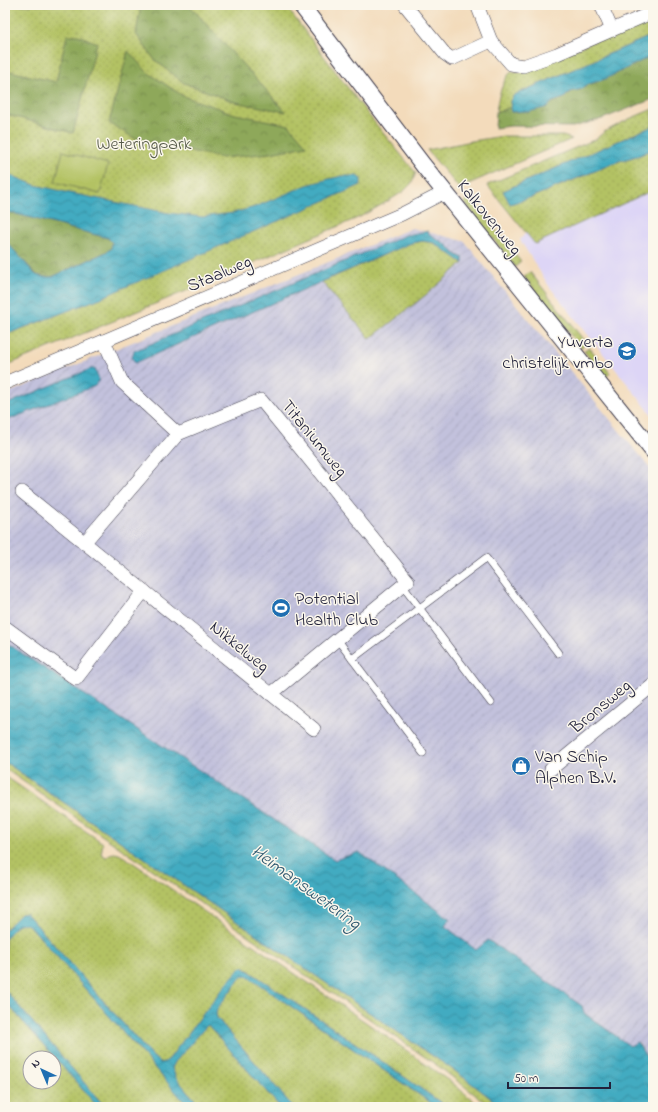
<svg xmlns="http://www.w3.org/2000/svg" width="658" height="1112" font-family="'Indie Flower',sans-serif">
  <style>
    .built { fill: #ddd5f6 }
    .industrial { fill: url(#industrial-furrows) }
    .grass { fill: url(#grass-dots); stroke: #6a7250; fill-rule: evenodd }
    .forest { fill: url(#forest-crowns); stroke: #58654a }
    .garden { fill: #b3c264; stroke: #6a7250 }
    .water { fill: url(#water-waves); stroke: #32667e }
    .lines { fill: none; stroke-linecap: round; stroke-linejoin: round }
    .service-casing { stroke: #413e4e; stroke-width: 8 }
    .minor-casing { stroke: #413e4e; stroke-width: 14 }
    .tertiary-casing { stroke: #413e4e; stroke-width: 18 }
    .service { stroke: #fff; stroke-width: 7 }
    .minor { stroke: #fff; stroke-width: 13 }
    .tertiary { stroke: #fff; stroke-width: 16 }
    .labels { text-anchor: middle; stroke-width: 3; stroke-linejoin: round; paint-order: stroke }
    .park-label { font-size: 18px; fill: #555a49; stroke: #fbf7ec }
    .street-label { font-size: 18px; fill: #22223b; stroke: #fbf7ec }
    .poi-label { font-size: 18px; fill: #22223b; stroke: #fbf7ec; text-anchor: start }
    .water-label { font-size: 19px; font-style: italic; fill: #2f5971; stroke: #fbf7ec }
  </style>
  <defs>
    <pattern id="industrial-furrows" width="10" height="10" patternUnits="userSpaceOnUse"><rect width="10" height="10" fill="#c2c1dc"/><path d="M-1 1l2-2M0 10L10 0M9 11l2-2" fill="none" stroke="#a6a6be"/></pattern>
    <pattern id="grass-dots" width="8" height="8" patternUnits="userSpaceOnUse"><rect width="8" height="8" fill="#b3c264"/><path d="M2 2h.1M6 6h.1" fill="none" stroke="#9aa658" stroke-width="1.8" stroke-linecap="round"/></pattern>
    <pattern id="forest-crowns" width="20" height="18" patternUnits="userSpaceOnUse"><rect width="20" height="18" fill="#8ea85a"/><path d="M2 6a3 3 0 1 1 6 0M12 15a3 3 0 1 1 6 0" fill="none" stroke="#74884c"/></pattern>
    <pattern id="water-waves" width="16" height="10" patternUnits="userSpaceOnUse"><rect width="16" height="10" fill="#42abc1"/><path d="M0 5q4-4 8 0t8 0" fill="none" stroke="#378b9e"/></pattern>
  </defs>
  <rect width="100%" height="100%" fill="#fbf7ec"/>
  <filter id="ink" filterUnits="userSpaceOnUse"><feTurbulence type="fractalNoise" baseFrequency=".025" numOctaves="2"/><feDisplacementMap in="SourceGraphic" scale="8" xChannelSelector="R" yChannelSelector="G"/><feConvolveMatrix kernelMatrix="1 2 1 2 8 2 1 2 1" color-interpolation-filters="sRGB"/></filter>
  <filter id="wash" filterUnits="userSpaceOnUse"><feTurbulence type="fractalNoise" baseFrequency=".012" numOctaves="4" result="noise"/><feDisplacementMap in="SourceGraphic" scale="16" xChannelSelector="R" yChannelSelector="G"/><feGaussianBlur stdDeviation="0.9" result="paint"/><feColorMatrix in="noise" values="0 0 0 0 0 0 0 0 0 0 0 0 0 0 0 0 0 1.4 0 .05"/><feComposite in="paint" operator="in"/></filter>
  <g filter="url(#wash)">
    <rect width="100%" height="100%" fill="#f3dbbb"/>
    <polygon class="built" points="653,174 653,416 549,286 520,240 531,226"/>
    <polygon class="industrial" points="412,228 464,241 653,472 653,1067 638,1042 630,1046 584,1013 489,940 476,950 445,926 450,919 359,852 335,860 5,642 5,394"/>
    <g class="grass">
      <polygon points="5,5 285,5 371,118 416,173 411,184 404,191 390,200 360,217 215,279 5,366 5,335 59,314 5,261"/>
      <path d="M653,16V35L514,95L510,101L511,107L496,113C497,100 502,80 512,71L520,73Z"/>
      <polygon points="653,109 653,126 503,191 532,197 619,161 640,155 653,149 653,190 535,244 487,185 596,139 604,132 629,119"/>
      <polygon points="503,136 563,136 572,139 459,188 427,150 472,141"/>
      <polygon points="470,197 521,262 515,267 464,202"/>
      <polygon points="423,241 434,243 463,263 427,294 370,339 322,282 411,243"/>
      <polygon points="530,272 586,343 581,348 524,277"/>
      <polygon points="589,347 610,373 605,378 584,351"/>
      <polygon points="5,762 402,1035 458,1073 502,1107 491,1107 438,1066 5,769"/>
      <path d="M5,776L103,843L101,854L106,857C114,849 121,855 129,860L396,1043L456,1086L481,1107H447L380,1060L243,967L222,989L169,1059L165,1062L160,1063L149,1053L26,913L21,914L5,930Z"/>
      <polygon points="22,923 26,923 31,927 189,1107 105,1107 5,990 5,939 18,924"/>
      <polygon points="244,975 247,976 437,1107 293,1107 217,1018 216,1013 217,1009 241,977"/>
      <path d="M5,1001L98,1107H5ZM30,1058H54V1082H30Z"/>
      <polygon points="208,1025 280,1107 201,1107 176,1078 172,1068 175,1062 202,1031"/>
    </g>
    <g class="forest">
      <polygon points="141,5 189,5 286,112 235,102 184,83 154,59 136,34"/>
      <polygon points="67,35 78,35 97,43 73,133 5,114 5,70 56,82"/>
      <polygon points="128,51 147,72 183,96 235,114 289,125 307,146 270,153 222,158 134,138 109,123"/>
      <polygon points="653,55 653,99 602,119 573,127 511,126 495,128 496,113 511,107 511,112 518,112 564,98 570,92 581,89 586,85 605,79"/>
      <polygon points="5,211 108,238 112,242 112,249 104,253 52,277 43,277 37,275 5,241"/>
    </g>
    <polygon class="garden" points="63,151 108,164 100,194 55,182"/>
    <g class="water">
      <polygon points="653,35 653,55 605,79 586,85 582,89 570,92 564,98 552,102 548,107 528,112 524,111 511,112 510,101 514,95"/>
      <polygon points="653,126 653,149 640,155 619,161 532,197 510,204 503,191"/>
      <polygon points="5,173 35,185 70,193 169,213 202,217 233,213 255,207 307,185 329,179 342,176 357,176 361,179 361,185 98,299 5,335 5,240 36,275 43,277 52,277 104,253 111,249 112,242 108,238 5,211"/>
      <polygon points="428,231 428,233 448,246 454,253 463,258 463,263 434,243 423,241 411,243 135,363 132,357 134,351 406,235"/>
      <polygon points="90,369 95,369 99,380 95,386 5,421 5,405"/>
      <polygon points="5,642 335,860 359,852 450,919 445,926 476,950 488,940 582,1006 584,1013 630,1046 637,1042 653,1067 653,1107 502,1107 458,1073 402,1035 5,762"/>
      <path d="M26,913L149,1053L160,1063L165,1062L169,1059L222,989L240,968L243,967L380,1060L447,1107H437L247,976L244,975L241,977L217,1009L216,1013L217,1018L293,1107H280L208,1025L202,1031L175,1062L172,1068L176,1078L201,1107H189L31,927C18,917 13,930 5,939V930L21,914Z"/>
      <polygon points="5,990 105,1107 98,1107 5,1001"/>
    </g>
  </g>
  <g filter="url(#ink)">
    <g class="lines">
      <defs>
        <g id="service">
          <polyline points="402,585 491,703"/>
          <polyline points="337,639 423,753"/>
          <polyline points="352,659 486,558 558,653"/>
        </g>
        <g id="minor">
          <polyline points="405,5 445,54 452,59 491,41"/>
          <polyline points="477,5 491,41 511,64 523,66 557,54 653,12"/>
          <polyline points="601,5 612,30"/>
          <polyline points="104,341 122,382 178,434 261,400 408,581 271,694"/>
          <polyline points="5,383 402,214 445,192"/>
          <polyline points="22,492 314,729"/>
          <polyline points="84,543 178,434"/>
          <polyline points="5,627 76,679 144,591"/>
          <polyline points="551,769 653,685"/>
        </g>
        <polyline id="tertiary" points="301,5 423,165 653,451"/>
      </defs>
      <use href="#service" class="service-casing"/>
      <use href="#minor" class="minor-casing"/>
      <use href="#tertiary" class="tertiary-casing"/>
      <use href="#service" class="service"/>
      <use href="#minor" class="minor"/>
      <use href="#tertiary" class="tertiary"/>
    </g>
  </g>
  <defs>
    <symbol id="school-disc" viewBox="-11 -11 22 22"><circle r="9.5" fill="#1f6fb2" stroke="#fbf7ec"/><path d="M0-5L7-2L0 1L-7-2ZM-4 1L0 2.5L4 1V4Q0 6-4 4Z" fill="#fff"/></symbol>
    <symbol id="stadium-disc" viewBox="-11 -11 22 22"><circle r="9.5" fill="#1f6fb2" stroke="#fbf7ec"/><path d="M0-5a6.5 5 0 1 0 0 10a6.5 5 0 1 0 0-10ZM-3.5-1.8h7v3.6h-7Z" fill="#fff"/></symbol>
    <symbol id="shop-disc" viewBox="-11 -11 22 22"><circle r="9.5" fill="#1f6fb2" stroke="#fbf7ec"/><path d="M-5-2.5h2.3a2.7 3.5 0 0 1 5.4 0H5L5.5 6h-11ZM-1.5-2.5h3a1.5 2.3 0 0 0-3 0Z" fill="#fff"/></symbol>
  </defs>
  <g fill-rule="evenodd">
    <use href="#school-disc" x="616" y="340" width="22" height="22"/>
    <use href="#stadium-disc" x="270" y="597" width="22" height="22"/>
    <use href="#shop-disc" x="510" y="755" width="22" height="22"/>
  </g>
  <g class="labels">
    <g class="park-label">
      <text x="144" y="149">Weteringpark</text>
    </g>
    <g class="street-label">
      <text transform="translate(490 217) rotate(51)" y="6">Kalkovenweg</text>
      <text transform="translate(219 273) rotate(-23)" y="6">Staalweg</text>
      <text transform="translate(315 438) rotate(51)" y="6">Titaniumweg</text>
      <text transform="translate(240 646) rotate(39)" y="6">Nikkelweg</text>
      <text transform="translate(600 706) rotate(-40)" y="6">Bronsweg</text>
    </g>
    <g class="poi-label">
      <text x="613" y="347" text-anchor="end">Yuverta<tspan x="613" dy="21">christelijk vmbo</tspan></text>
      <text x="295" y="604">Potential<tspan x="295" dy="21">Health Club</tspan></text>
      <text x="535" y="762">Van Schip<tspan x="535" dy="21">Alphen B.V.</tspan></text>
    </g>
    <g class="water-label">
      <text transform="translate(307 886) rotate(36)" y="7">Heimanswetering</text>
    </g>
  </g>
  <rect width="658" height="1112" fill="none" stroke="#fbf7ec" stroke-width="20"/>
  <g transform="translate(42 1070) rotate(316)"><circle r="19" fill="#fbf7ec" stroke="#a4a2a5"/>
  <path d="M0-3L7 15L0 10L-7 15Z" fill="#1f6fb2"/>
  <text y="-6" font-size="11" font-weight="bold" text-anchor="middle" fill="#22223b">N</text>
  </g>
  <path d="M508 1082v6h102v-6" fill="none" stroke="#22223b" stroke-width="2"/>
  <text x="514" y="1082" font-size="12" fill="#22223b" stroke="#fbf7ec" stroke-width="3" paint-order="stroke">50 m</text>
</svg>
